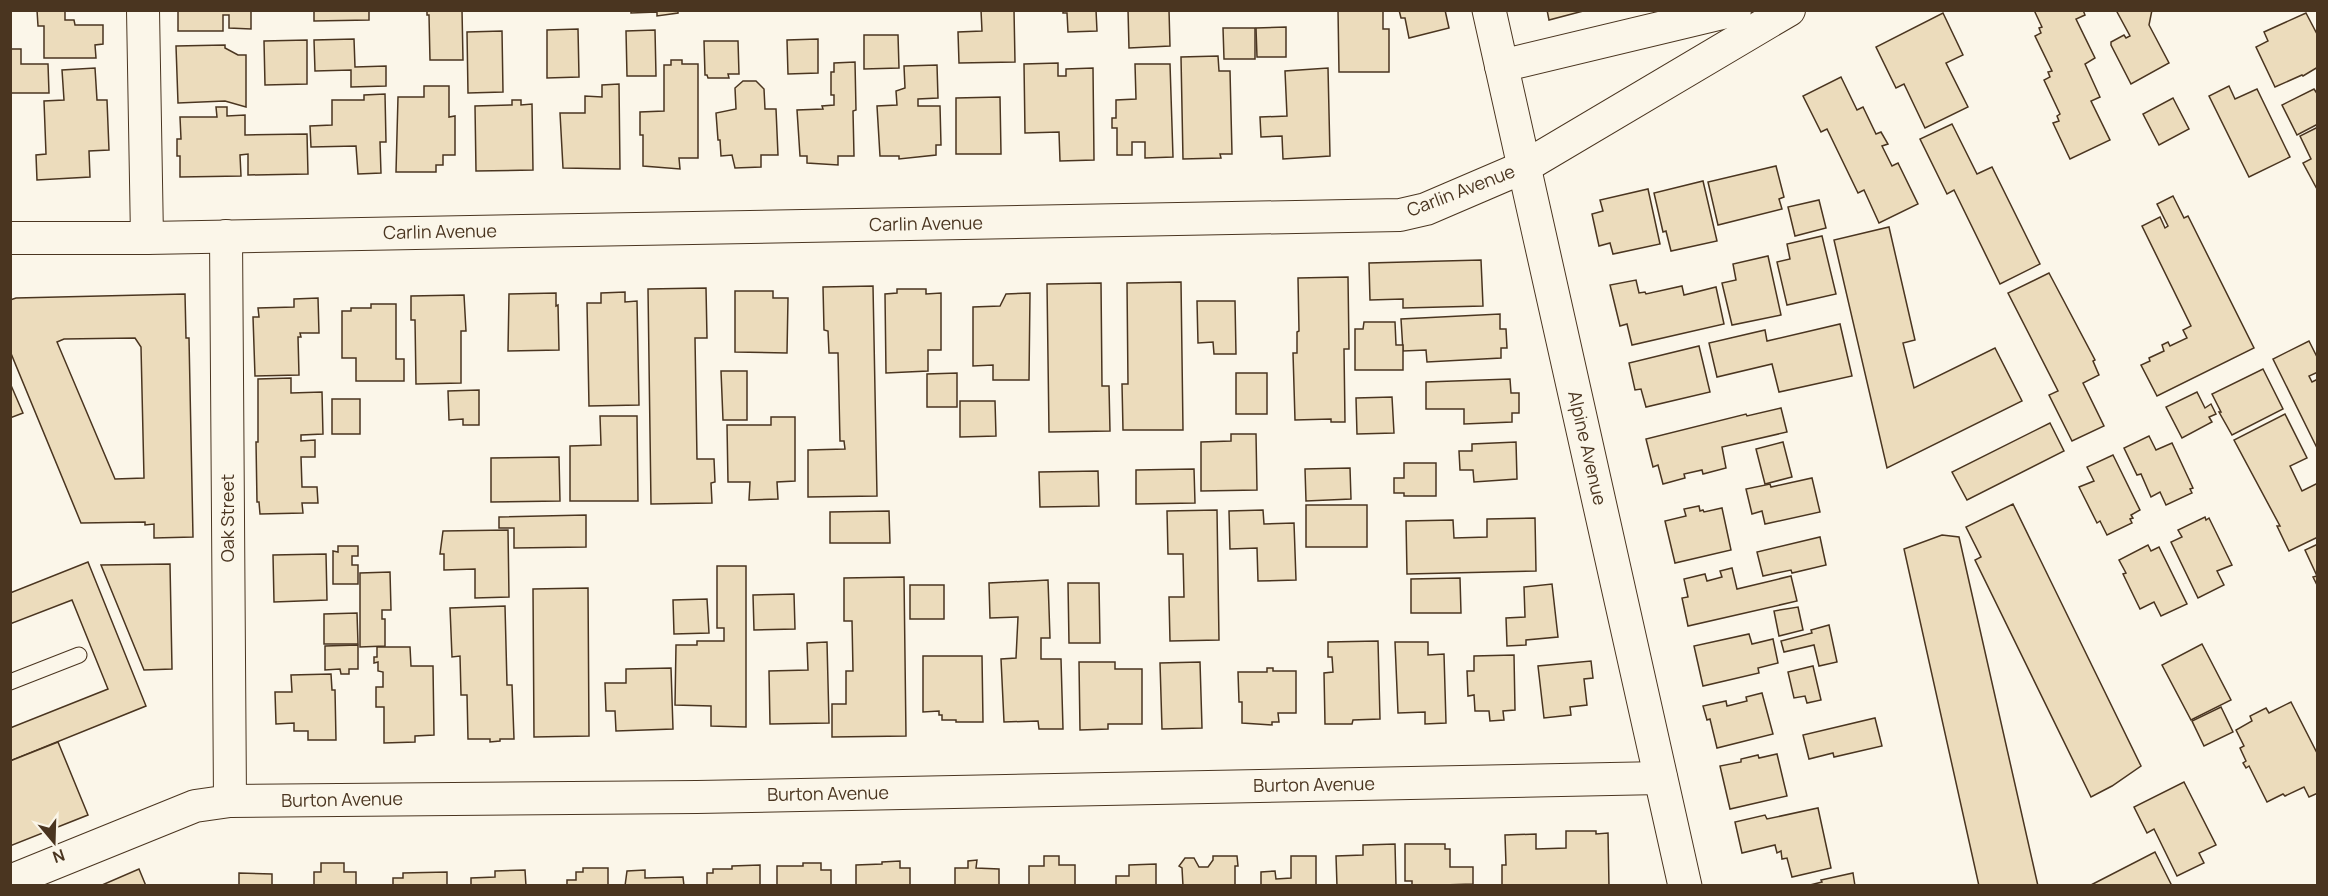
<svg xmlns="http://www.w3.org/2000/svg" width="2328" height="896" font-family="Manrope,sans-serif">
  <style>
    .building { fill: #ecdcbc; stroke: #4a3520; stroke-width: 1.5; fill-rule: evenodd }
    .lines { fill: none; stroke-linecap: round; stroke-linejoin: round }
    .service-casing { stroke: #4a3520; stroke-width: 17 }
    .minor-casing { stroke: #4a3520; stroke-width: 34 }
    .tertiary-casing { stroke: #4a3520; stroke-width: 35 }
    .service { stroke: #fbf6e9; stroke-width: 15 }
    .minor { stroke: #fbf6e9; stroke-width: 32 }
    .tertiary { stroke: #fbf6e9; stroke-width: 33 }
    .labels { text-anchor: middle; stroke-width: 4.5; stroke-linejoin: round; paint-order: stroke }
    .street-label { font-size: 18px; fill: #4a3520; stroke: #fbf6e9 }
  </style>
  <rect width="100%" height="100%" fill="#fbf6e9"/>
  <g class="building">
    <polygon points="37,10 65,10 65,20 74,20 75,25 103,25 103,44 95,45 96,58 44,58 44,26 38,26"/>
    <polygon points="178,10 251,10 251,29 229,28 229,15 223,15 223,31 178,31"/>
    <polygon points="314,10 369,10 369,20 314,21"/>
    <polygon points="427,10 462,10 463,60 430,60 429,15 427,15"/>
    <polygon points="631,10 678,10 678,13 657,16 657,12 631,13"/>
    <polygon points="981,10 1014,10 1015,62 959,63 958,32 982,31"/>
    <polygon points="1063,10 1096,10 1097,31 1068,32 1067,13 1063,13"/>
    <polygon points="1128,10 1169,10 1170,46 1129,48"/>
    <polygon points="1338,10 1383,10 1383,29 1389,29 1389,72 1339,72"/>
    <polygon points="1399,10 1445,10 1449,28 1409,38 1405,18 1401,18"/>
    <polygon points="1547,10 1587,10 1549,20"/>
    <polygon points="2034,10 2083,10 2085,15 2076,19 2095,58 2085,64 2100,97 2091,101 2110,140 2070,159 2053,123 2059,121 2057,116 2060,114 2044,80 2050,77 2048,72 2052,71 2035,36 2041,33 2039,28 2042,27"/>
    <polygon points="2116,10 2152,10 2149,25 2169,63 2131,84 2111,45 2111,42 2124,35 2126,38 2130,36"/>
    <polygon points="1943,13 1963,55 1946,63 1968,107 1925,128 1904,84 1896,88 1876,47"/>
    <polygon points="2306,13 2318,36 2318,67 2303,76 2302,75 2275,87 2256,47 2268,41 2264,32"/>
    <polygon points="1286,27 1286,57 1257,57 1256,28"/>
    <polygon points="1223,28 1255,28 1255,59 1224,59"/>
    <polygon points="578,29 579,77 547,78 547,30"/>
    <polygon points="655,30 656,76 627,76 626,31"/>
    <polygon points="502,31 503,92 468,93 467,32"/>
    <polygon points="864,35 898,35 899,68 864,69"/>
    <polygon points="354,39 355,67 386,66 386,86 351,87 351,70 315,71 314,40"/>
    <polygon points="818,39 818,73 788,74 787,40"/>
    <polygon points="307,40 307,84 265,85 264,41"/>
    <polygon points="704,41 738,41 739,74 728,74 729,78 708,78 707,75 705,75"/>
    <polygon points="225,45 225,48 238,55 246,55 246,107 225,101 178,103 176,46"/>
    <polygon points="10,49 21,49 21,64 48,64 49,93 10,93"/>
    <polygon points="1218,56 1219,71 1230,71 1232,154 1220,154 1221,158 1183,159 1181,57"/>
    <polygon points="671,60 682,60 682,64 698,64 698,158 679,158 680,169 643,166 643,135 640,135 640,112 664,111 664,65 671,65"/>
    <polygon points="855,62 856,110 853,111 854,156 838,156 838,165 807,163 807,156 800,156 797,110 823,109 822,106 834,105 834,95 831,95 831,72 834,72 834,63"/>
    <polygon points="1058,63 1058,76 1066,76 1066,69 1093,68 1094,160 1060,161 1059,132 1025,133 1024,64"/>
    <polygon points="1135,64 1170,64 1173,157 1145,158 1145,142 1132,142 1132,155 1117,155 1117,128 1112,128 1112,118 1116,118 1116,100 1136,99"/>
    <polygon points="937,65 938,98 918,99 918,106 940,106 941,145 936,145 936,155 899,159 899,156 880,156 877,106 897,105 896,91 905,88 904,66"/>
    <polygon points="95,68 97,100 107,100 109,150 89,151 90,177 37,180 36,155 46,154 44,101 64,100 62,70"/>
    <polygon points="1328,68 1330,156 1283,159 1282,136 1261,137 1260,117 1287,116 1285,71"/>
    <polygon points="1841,77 1857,110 1863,107 1876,134 1881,132 1888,144 1882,146 1892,166 1898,163 1918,204 1879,223 1864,190 1858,193 1827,129 1821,132 1803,96"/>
    <polygon points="743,81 756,81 764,89 765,109 776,109 778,155 761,155 761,167 735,168 732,155 721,156 720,140 718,140 716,113 736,109 735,88"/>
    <polygon points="619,84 620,169 563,168 560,113 585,113 585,96 602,97 602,85"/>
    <polygon points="424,86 449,86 449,117 455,116 455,155 443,155 443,165 436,165 436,172 396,172 398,97 424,97"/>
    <polygon points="2229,86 2235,99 2257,89 2290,157 2249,177 2209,96"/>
    <polygon points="2314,89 2318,95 2318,124 2297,135 2282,105"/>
    <polygon points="385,94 386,142 380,142 381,173 358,174 356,146 311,147 310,126 332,125 332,100 364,100 364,95"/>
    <polygon points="1000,97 1001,154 956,154 956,98"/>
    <polygon points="2173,98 2189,129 2159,145 2143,114"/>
    <polygon points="512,100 521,100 521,105 532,104 533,170 476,171 475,106 512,105"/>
    <polygon points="216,107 227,107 227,116 245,115 245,135 307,134 308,174 248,175 248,154 240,155 241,176 180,177 180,156 177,156 177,139 181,139 180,117 217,117"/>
    <polygon points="1952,124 1977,174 1992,167 2040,264 2000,284 1954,190 1947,194 1920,139"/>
    <polygon points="2318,127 2318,191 2303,163 2311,159 2300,136"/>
    <polygon points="1776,166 1784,197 1779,199 1782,209 1718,225 1708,182"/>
    <polygon points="1703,181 1717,241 1671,251 1666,231 1663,232 1654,193"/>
    <polygon points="1648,189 1660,244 1613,254 1610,243 1599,246 1592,214 1603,211 1600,200"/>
    <polygon points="2173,196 2184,218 2188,216 2254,348 2157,396 2141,365 2150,361 2149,358 2164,351 2162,345 2168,342 2170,346 2187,338 2183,330 2191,326 2142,226 2160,217 2165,228 2168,226 2157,204"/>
    <polygon points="1819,200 1826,228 1795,236 1788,207"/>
    <polygon points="1889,227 1915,340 1903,343 1914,388 1995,348 2022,401 1887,468 1834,240"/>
    <polygon points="1822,236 1836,294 1787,305 1777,262 1790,259 1787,244"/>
    <polygon points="1768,256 1781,315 1732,325 1722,283 1736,280 1733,264"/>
    <polygon points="1481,260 1483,306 1403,308 1403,299 1370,300 1369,263"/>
    <polygon points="2049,273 2095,360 2093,361 2099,375 2083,383 2104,426 2072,441 2049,395 2058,391 2008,293"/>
    <polygon points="1348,277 1349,349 1344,349 1345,422 1331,422 1331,419 1295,420 1293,353 1297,353 1297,332 1299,331 1298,278"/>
    <polygon points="1636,280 1639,293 1645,292 1646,294 1682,286 1684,295 1716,287 1724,324 1632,345 1627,324 1620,326 1610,285"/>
    <polygon points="1181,282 1183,430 1123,430 1122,384 1128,384 1127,283"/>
    <polygon points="1101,283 1102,386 1109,386 1110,431 1049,432 1047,284"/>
    <polygon points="873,286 877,496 808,497 808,450 845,449 844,441 840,441 838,353 829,353 828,331 824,330 823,287"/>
    <polygon points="706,288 707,338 695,338 697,459 714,459 715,482 711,483 712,503 651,504 648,289"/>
    <polygon points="897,289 926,289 926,294 941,293 941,350 928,350 928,371 886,373 885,294 897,293"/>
    <polygon points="735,291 773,291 773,298 788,298 787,353 735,352"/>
    <polygon points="625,292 625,302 637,301 639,405 589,406 587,303 601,303 601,293"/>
    <polygon points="556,293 556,306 558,305 559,350 508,351 509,294"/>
    <polygon points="1030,293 1029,380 993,380 993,365 973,366 973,307 1000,306 1006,294"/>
    <path d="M185,294L186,338H189L193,537L154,538V524L145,525V522L81,523L10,351V300L16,298ZM135,338L141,347L144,478L115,479L57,342L64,339Z"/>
    <polygon points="464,295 466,331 461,331 461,383 416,384 415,320 411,320 411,296"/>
    <polygon points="318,298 319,333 300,333 301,337 298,337 299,375 255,376 253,317 259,317 258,308 294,307 294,299"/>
    <polygon points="1197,301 1235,301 1236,354 1214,354 1213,342 1198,343"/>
    <polygon points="371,304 396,304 396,359 404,359 404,381 356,381 356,358 342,358 342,311 351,311 351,308 371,308"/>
    <polygon points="1500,314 1500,329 1506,329 1507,348 1501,348 1501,358 1427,362 1426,350 1403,351 1401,319"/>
    <polygon points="1364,322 1395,322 1396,345 1403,345 1403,370 1355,370 1355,329 1363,329"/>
    <polygon points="1840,324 1852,376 1779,392 1772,364 1717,377 1709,343 1765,330 1767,341"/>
    <polygon points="2309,341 2318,359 2318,372 2309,376 2312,382 2318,379 2318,450 2273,359"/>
    <polygon points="1699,346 1710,392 1646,407 1641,389 1635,390 1629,363"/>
    <polygon points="2263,369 2283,409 2232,435 2219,412 2221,412 2212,394"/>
    <polygon points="721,371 747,371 747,420 723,420"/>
    <polygon points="957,373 957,407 927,407 927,374"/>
    <rect x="1236" y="373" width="31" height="41"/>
    <polygon points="291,378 291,393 322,392 323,434 301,435 301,441 315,440 315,457 301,457 302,487 317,487 318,503 302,503 303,513 260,514 259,502 257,502 256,442 258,442 258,379"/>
    <polygon points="1510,379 1511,393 1519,393 1519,413 1512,413 1512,422 1464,424 1464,409 1426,409 1426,382"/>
    <polygon points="10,383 23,413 10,418"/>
    <polygon points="479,390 479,425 463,425 463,419 449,420 448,391"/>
    <polygon points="2197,392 2205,408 2211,404 2216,414 2209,417 2212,422 2182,438 2166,407"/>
    <polygon points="1392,397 1394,433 1357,434 1356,398"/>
    <rect x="332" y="399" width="28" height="35"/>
    <polygon points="960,401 995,401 996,436 960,437"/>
    <polygon points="1781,408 1787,432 1722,447 1726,468 1703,474 1702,470 1684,474 1685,478 1663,484 1658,465 1653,467 1646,439 1746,414 1747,416"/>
    <polygon points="2285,414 2307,458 2290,466 2302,491 2318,483 2318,537 2289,551 2277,526 2280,526 2234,440"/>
    <polygon points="600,416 637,416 638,501 570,501 570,446 601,445"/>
    <polygon points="771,417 795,417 795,481 777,482 778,499 749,500 750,482 728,482 727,425 771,425"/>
    <polygon points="2050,423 2064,451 1967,500 1952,472"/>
    <polygon points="1231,434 1256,434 1257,490 1201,491 1201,442 1231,441"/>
    <polygon points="2149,436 2156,450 2172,443 2193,488 2190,489 2192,493 2166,505 2160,492 2151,497 2141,474 2137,475 2124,448"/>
    <polygon points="1516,442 1517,479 1474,482 1473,470 1460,470 1459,451 1472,451 1472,444"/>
    <polygon points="1783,442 1792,477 1765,484 1756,449"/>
    <polygon points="2113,455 2140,510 2131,515 2133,518 2130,519 2132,523 2107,535 2100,521 2097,523 2079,487 2094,481 2087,467"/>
    <polygon points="559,457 560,501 491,502 491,458"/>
    <polygon points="1404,463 1436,463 1436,496 1404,496 1404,493 1394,493 1394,478 1404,478"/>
    <polygon points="1350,468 1351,499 1306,501 1305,469"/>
    <polygon points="1194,469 1195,503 1136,504 1136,470"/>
    <polygon points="1098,471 1099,506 1040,507 1039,472"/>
    <polygon points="1812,478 1820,512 1765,524 1762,511 1752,514 1746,489 1770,484 1771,487"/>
    <polygon points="2013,504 2141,766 2112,786 2091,797 1975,560 1981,557 1966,527"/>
    <rect x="1306" y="505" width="61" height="42"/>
    <polygon points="1699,506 1700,511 1703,510 1704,512 1722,508 1731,550 1675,563 1665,521 1686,516 1684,509"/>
    <polygon points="1217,510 1219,640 1170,641 1169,597 1184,597 1183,554 1168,554 1167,511"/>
    <polygon points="1263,510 1264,524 1294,523 1296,580 1258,581 1257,548 1230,549 1229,511"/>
    <polygon points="889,511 890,543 830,543 830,512"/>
    <polygon points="586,515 586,547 514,548 514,528 499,528 499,517"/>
    <polygon points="2205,517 2206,520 2209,518 2232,565 2217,571 2224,585 2198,598 2171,542 2182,537 2178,530"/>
    <polygon points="1535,518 1536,571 1407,574 1406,521 1453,520 1454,538 1487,537 1487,519"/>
    <polygon points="508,530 509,597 475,598 475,569 444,570 444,554 440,554 443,531"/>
    <polygon points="1942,535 1959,537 2038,886 1979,886 1904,549"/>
    <polygon points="1820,537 1826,565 1792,573 1791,570 1763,576 1757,552"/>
    <polygon points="2318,544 2318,585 2317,585 2313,577 2317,576 2305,550"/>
    <polygon points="2148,545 2151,551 2159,547 2187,604 2161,616 2154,602 2140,609 2123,574 2126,573 2119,560"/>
    <polygon points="338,546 358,546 358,556 352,556 352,565 358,565 358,584 333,584 333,551 338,552"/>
    <polygon points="326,554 327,600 274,602 273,555"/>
    <polygon points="88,562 146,706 10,761 10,728 108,689 72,600 10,624 10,593"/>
    <polygon points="170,564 172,669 144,670 101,565"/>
    <polygon points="717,566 746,566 746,727 711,726 711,706 675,705 676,645 697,645 697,641 724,641 724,628 717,628"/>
    <polygon points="1732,568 1737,589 1791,576 1797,601 1688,626 1682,598 1688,597 1684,579 1705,574 1707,581 1722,577 1720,571"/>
    <polygon points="390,572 391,610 382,610 382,619 385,619 385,646 360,647 360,573"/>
    <polygon points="904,577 906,736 832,737 832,704 846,704 846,671 853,671 852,621 844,621 844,578"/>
    <polygon points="1460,578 1461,613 1411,613 1411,579"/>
    <polygon points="1048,580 1050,638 1041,638 1041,659 1061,659 1063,729 1039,729 1038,721 1004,722 1001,659 1016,658 1018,617 990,618 989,583"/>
    <polygon points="1068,583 1099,583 1100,643 1069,643"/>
    <polygon points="1552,584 1558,637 1526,640 1526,645 1507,646 1506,618 1525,617 1524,587"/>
    <rect x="910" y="585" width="34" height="34"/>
    <polygon points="588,588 589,736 534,737 533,589"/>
    <polygon points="794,594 795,629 754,630 753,595"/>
    <polygon points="707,599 709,633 674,634 673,600"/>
    <polygon points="505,606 507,685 512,685 514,739 500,739 500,741 490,742 490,739 468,739 467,695 461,695 460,656 452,657 450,608"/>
    <polygon points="1798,607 1803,630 1779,636 1774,611"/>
    <polygon points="357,613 358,644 324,644 324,614"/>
    <polygon points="1829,625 1837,662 1819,666 1814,645 1784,652 1781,641 1812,633 1811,630"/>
    <polygon points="1749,634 1752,644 1773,639 1778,663 1758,668 1759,673 1703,686 1694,646"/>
    <polygon points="1378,641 1380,719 1353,720 1352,724 1325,724 1324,673 1333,672 1332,657 1328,657 1328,642"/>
    <polygon points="827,642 829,723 770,724 769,671 808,670 807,643"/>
    <polygon points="1395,642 1428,642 1428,655 1444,654 1446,723 1425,724 1425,712 1398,713"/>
    <polygon points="2202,644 2231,700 2191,720 2162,665"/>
    <polygon points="358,645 358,669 349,669 349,674 341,674 340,669 325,670 325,646"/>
    <polygon points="377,647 410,647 411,666 433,666 434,735 415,736 415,742 384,743 384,707 376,707 376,687 383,687 383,672 378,671 378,662 374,663 374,657 377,657"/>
    <polygon points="1514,655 1515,710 1503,711 1504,720 1490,721 1489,711 1475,711 1474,695 1468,696 1467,671 1474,671 1474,656"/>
    <polygon points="923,656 982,656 983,722 956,722 956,720 942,720 942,715 939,715 939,711 923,712"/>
    <polygon points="1591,661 1593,678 1584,679 1587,705 1570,707 1571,715 1544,718 1538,666"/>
    <polygon points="1079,662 1115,662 1115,669 1142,669 1142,724 1108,724 1108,729 1080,730"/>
    <polygon points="1200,662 1202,728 1162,729 1160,663"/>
    <polygon points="1813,666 1821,700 1807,703 1805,696 1794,698 1788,672"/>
    <polygon points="671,668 673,729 616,731 615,711 606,711 605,683 626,683 626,669"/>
    <polygon points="1267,668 1273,668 1273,671 1296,671 1296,713 1278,713 1279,722 1272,722 1272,725 1242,723 1242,702 1239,702 1238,672 1267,672"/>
    <polygon points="331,674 332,690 335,690 336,740 308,740 308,731 294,731 294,723 276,724 275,692 292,692 291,675"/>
    <polygon points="1762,693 1773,734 1717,748 1710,719 1707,720 1703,706 1726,701 1727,706 1747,701 1746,697"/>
    <polygon points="2291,702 2318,755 2318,793 2309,797 2304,787 2285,796 2283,794 2267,802 2249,766 2246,768 2243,763 2246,761 2240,748 2244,746 2236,730 2252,721 2250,716 2266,708 2269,713"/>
    <polygon points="2221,707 2233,732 2204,746 2192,721"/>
    <polygon points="1875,718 1882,746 1834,757 1833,753 1809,759 1803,735"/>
    <polygon points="58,742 88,815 10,846 10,761"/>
    <polygon points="1777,754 1787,796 1730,809 1720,766 1741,762 1741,759 1758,755 1759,758"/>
    <polygon points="2184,782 2216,845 2199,853 2204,863 2177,876 2154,829 2147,833 2134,807"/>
    <polygon points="1818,808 1831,868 1792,877 1787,858 1782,859 1781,851 1777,853 1775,845 1742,853 1735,822 1765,815 1767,819"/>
    <polygon points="1566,831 1596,831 1596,834 1608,833 1609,886 1502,886 1502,865 1506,865 1505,835 1536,834 1536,849 1566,848"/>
    <polygon points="1395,844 1396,886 1337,886 1336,856 1363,855 1363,845"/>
    <polygon points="1405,844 1445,844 1445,849 1450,849 1450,867 1473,867 1473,884 1412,886 1412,881 1405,881"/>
    <polygon points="2155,852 2172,886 2089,886"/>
    <polygon points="1044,856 1059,856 1059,865 1075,865 1075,886 1029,886 1029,866 1044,866"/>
    <polygon points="1213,856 1237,856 1238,866 1235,866 1235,886 1183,886 1182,868 1179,866 1185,858 1194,858 1199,867 1208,867 1213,860"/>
    <polygon points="1291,856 1316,856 1316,886 1261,886 1261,872 1275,871 1276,879 1291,878"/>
    <polygon points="977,860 976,868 999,869 999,886 955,886 955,868 968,868 968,861"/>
    <polygon points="900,861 900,868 910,868 910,886 856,886 856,865 882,864 882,862"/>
    <polygon points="321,863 344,863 344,872 356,872 356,886 314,886 314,872 321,872"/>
    <polygon points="803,863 821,863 821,870 831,870 831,886 777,886 777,866 803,866"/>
    <polygon points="1156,864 1156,886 1116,886 1116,876 1129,876 1129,865"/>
    <polygon points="760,865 760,886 707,886 707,873 713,873 713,869 732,869 732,866"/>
    <polygon points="583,868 608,868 608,886 567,886 567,880 576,880 576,872 583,872"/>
    <polygon points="139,869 146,886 103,886 102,885"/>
    <polygon points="525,870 526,886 471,886 471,878 495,877 495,871"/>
    <polygon points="645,870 645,878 683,877 684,886 625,886 627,871"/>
    <polygon points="447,872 447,886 393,886 393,878 403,878 403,873"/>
    <polygon points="239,873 272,874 272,886 239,886"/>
    <polygon points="1853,873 1855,886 1806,886 1822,882 1821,880"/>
  </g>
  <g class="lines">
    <defs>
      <polyline id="service" points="10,682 79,655"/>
      <g id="minor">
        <polyline points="143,10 147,238"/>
        <polyline points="1501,66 1735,10"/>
        <polyline points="226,236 230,801"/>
        <polyline points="10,238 147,238 1400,215 1426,209 1524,167 1789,10"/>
        <polyline points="10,881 195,806 230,801 697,797 1661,778"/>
      </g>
      <polyline id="tertiary" points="1489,10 1685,886"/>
    </defs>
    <use href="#service" class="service-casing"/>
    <use href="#minor" class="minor-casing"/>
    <use href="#tertiary" class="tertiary-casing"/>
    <use href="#service" class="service"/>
    <use href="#minor" class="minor"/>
    <use href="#tertiary" class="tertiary"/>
  </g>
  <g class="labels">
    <g class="street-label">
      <text transform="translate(1461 191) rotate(-21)" y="6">Carlin Avenue</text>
      <text transform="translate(926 224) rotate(-1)" y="6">Carlin Avenue</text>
      <text transform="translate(440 232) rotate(-1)" y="6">Carlin Avenue</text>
      <text transform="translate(1587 448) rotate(77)" y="6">Alpine Avenue</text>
      <text transform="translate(228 518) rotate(-90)" y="6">Oak Street</text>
      <text transform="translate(1314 785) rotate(-1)" y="6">Burton Avenue</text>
      <text transform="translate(828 794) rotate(-1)" y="6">Burton Avenue</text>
      <text transform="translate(342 800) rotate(-1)" y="6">Burton Avenue</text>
    </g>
  </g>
  <rect width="2328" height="896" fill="none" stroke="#4a3520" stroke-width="24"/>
  <g transform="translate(54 842) rotate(161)" stroke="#fbf6e9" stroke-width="4.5" paint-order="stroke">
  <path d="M0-4.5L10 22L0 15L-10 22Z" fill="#4a3520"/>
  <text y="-9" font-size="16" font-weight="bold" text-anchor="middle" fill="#4a3520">N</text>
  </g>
</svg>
